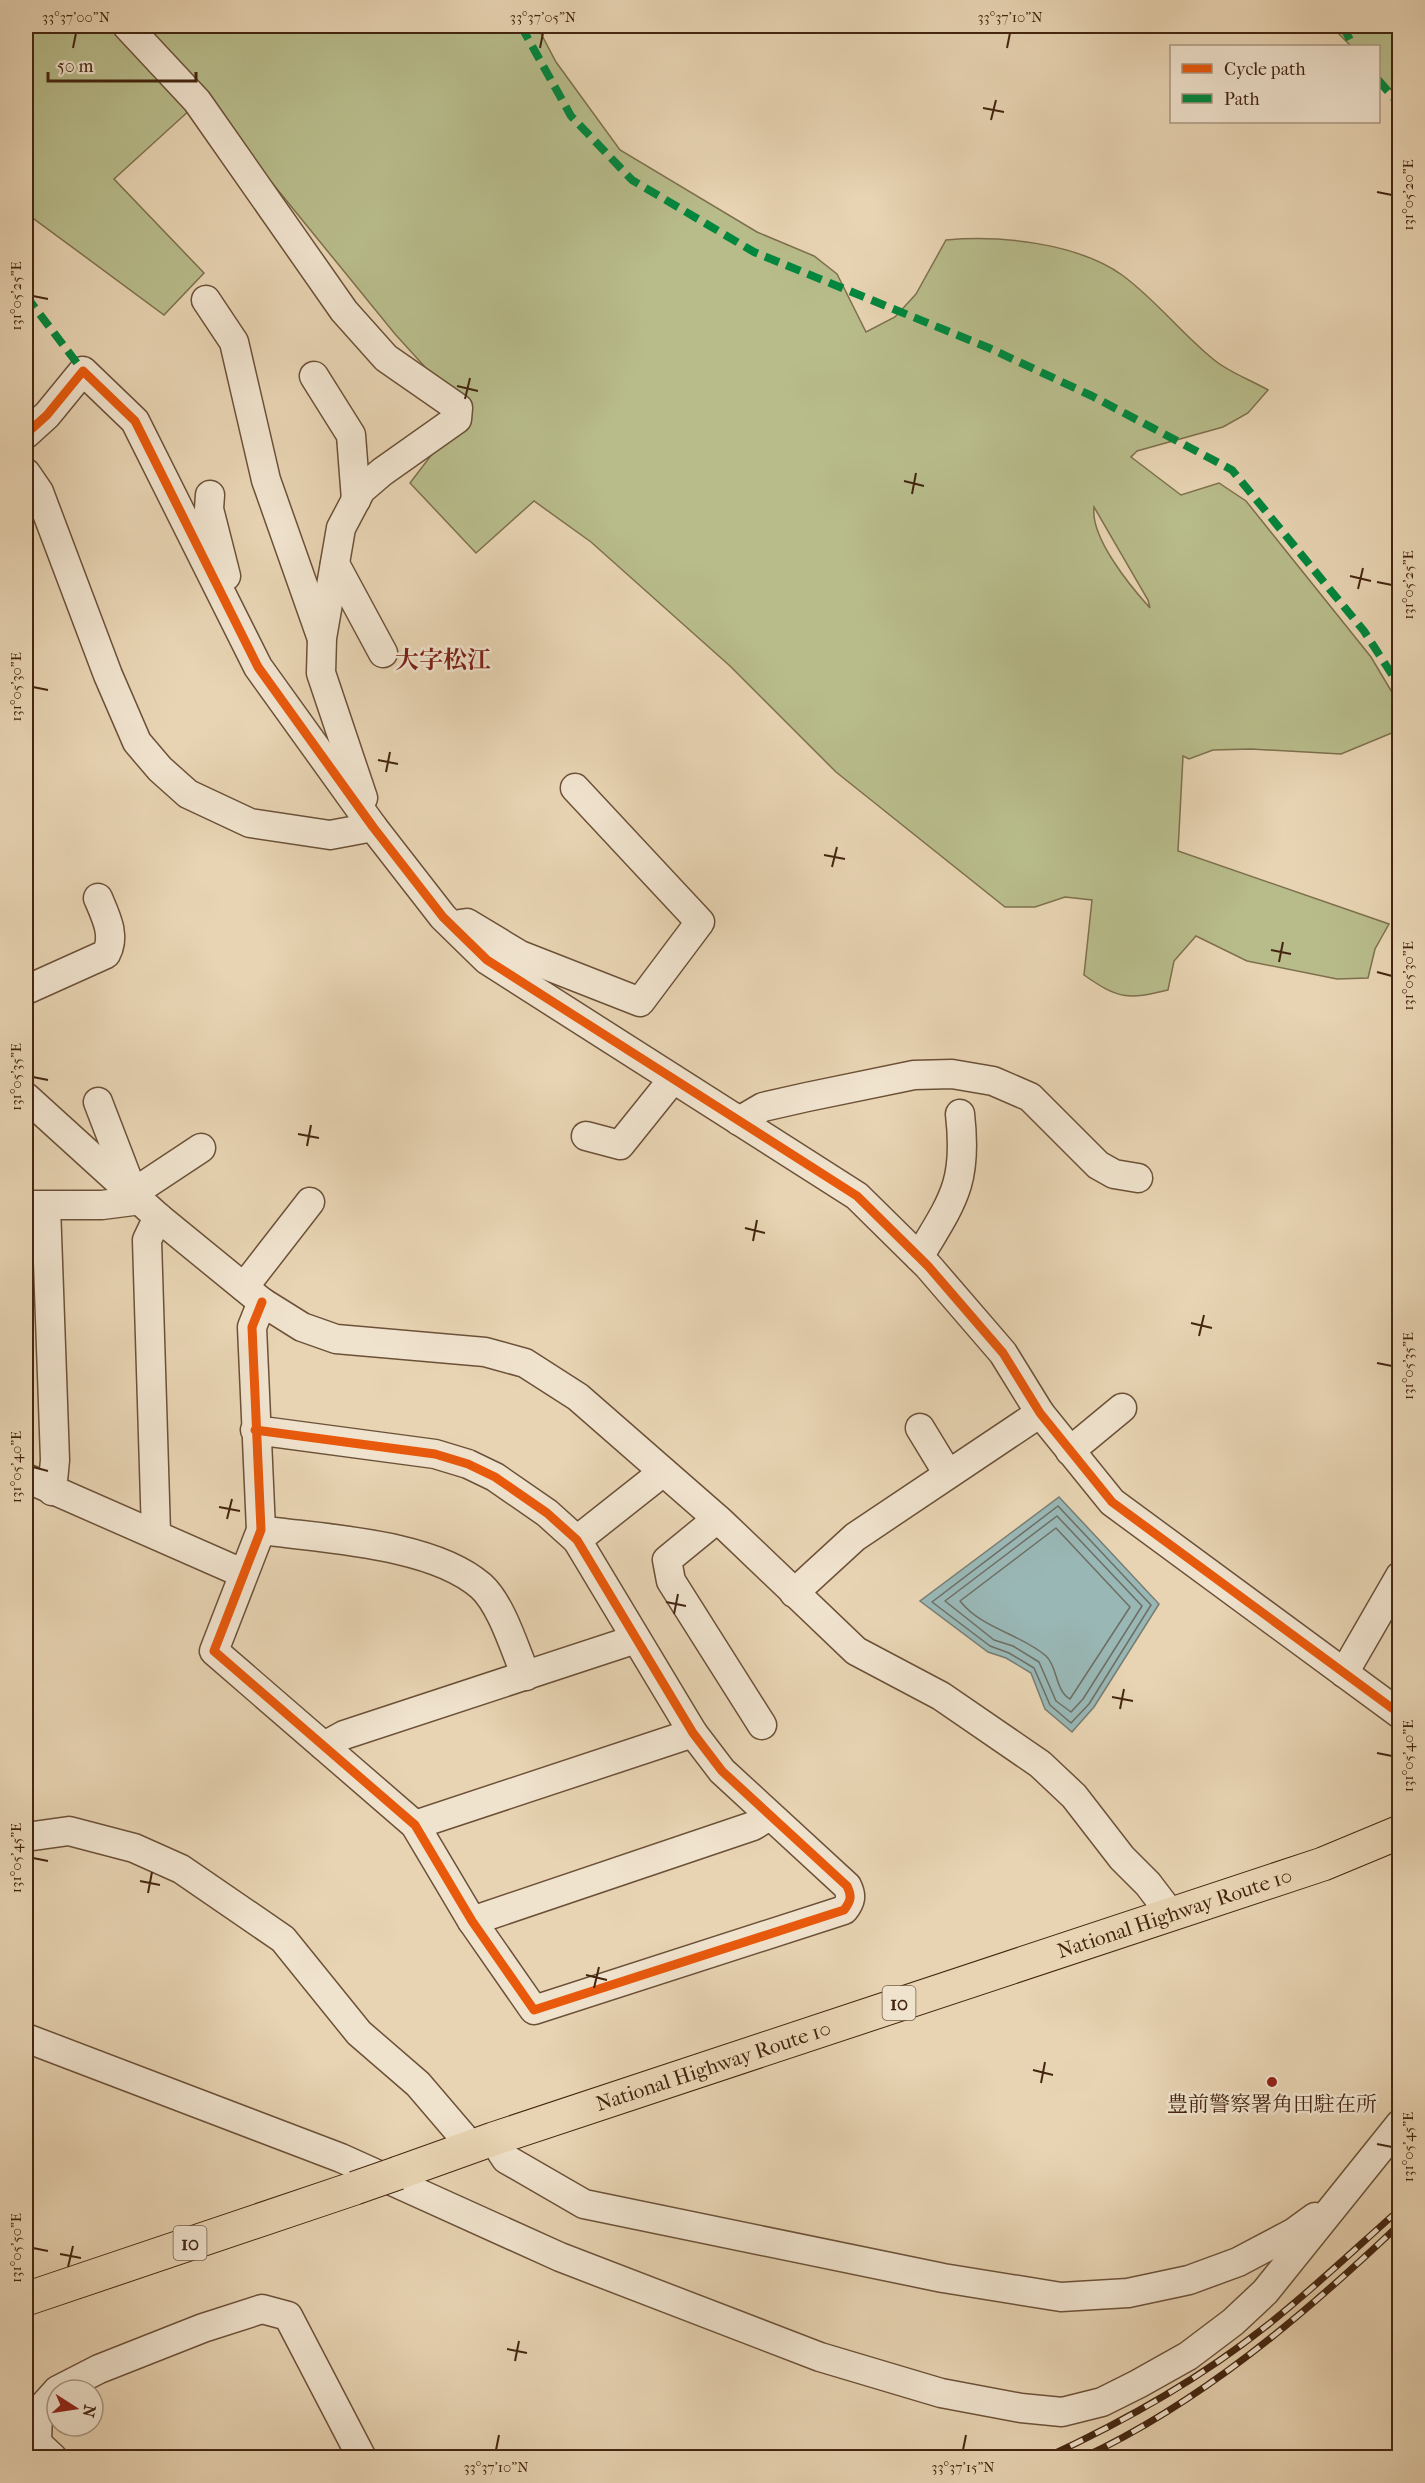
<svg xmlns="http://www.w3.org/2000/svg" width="1425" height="2483" font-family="'IM FELL French Canon','Noto Serif JP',serif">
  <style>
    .green { fill: #b8bc8b; stroke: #7e704d; stroke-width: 1.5; fill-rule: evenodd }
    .water { fill: #99b7b5; stroke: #777d73; stroke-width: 1.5 }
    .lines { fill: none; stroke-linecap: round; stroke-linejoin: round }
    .shore { stroke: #6e6e62; stroke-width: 1.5 }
    .minor-casing { stroke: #6c5138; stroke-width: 31 }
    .highway-casing { stroke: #43250f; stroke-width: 35 }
    .minor { stroke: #f0e3ce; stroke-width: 28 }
    .highway { stroke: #e8d4b3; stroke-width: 33 }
    .rail-casing { stroke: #43250f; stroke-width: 7 }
    .rail { stroke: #f0e3ce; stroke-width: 4.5; stroke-dasharray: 14; stroke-linecap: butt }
    .highway-bridge-casing { stroke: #43250f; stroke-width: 35; stroke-linecap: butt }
    .highway-bridge { stroke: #e8d4b3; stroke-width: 33 }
    .quiet { stroke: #00873e; stroke-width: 8; stroke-dasharray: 15 8; stroke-linecap: butt }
    .cycleway-casing { stroke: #f0e3ce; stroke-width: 13 }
    .cycleway { stroke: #e8590c; stroke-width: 9 }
    .ticks { fill: none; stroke: #43250f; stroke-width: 2 }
    .poi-dot { fill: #8f2418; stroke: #f0e3ce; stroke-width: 2 }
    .labels { text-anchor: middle; stroke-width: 5; stroke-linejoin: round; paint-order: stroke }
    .shield { fill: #f0e3ce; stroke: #775e48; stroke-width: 1.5 }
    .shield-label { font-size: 20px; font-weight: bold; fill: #43250f }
    .street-label { font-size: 21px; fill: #43250f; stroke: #f0e3ce }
    .poi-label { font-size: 21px; fill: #43250f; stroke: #f0e3ce }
    .quarter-label { font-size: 24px; font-weight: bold; fill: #7a1f14; stroke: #f0e3ce }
    .neatline { fill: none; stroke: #43250f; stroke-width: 2 }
    .ticks-label { font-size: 15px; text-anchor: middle; fill: #43250f }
  </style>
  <rect width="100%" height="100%" fill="#e8d4b3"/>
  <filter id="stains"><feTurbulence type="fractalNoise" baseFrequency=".00333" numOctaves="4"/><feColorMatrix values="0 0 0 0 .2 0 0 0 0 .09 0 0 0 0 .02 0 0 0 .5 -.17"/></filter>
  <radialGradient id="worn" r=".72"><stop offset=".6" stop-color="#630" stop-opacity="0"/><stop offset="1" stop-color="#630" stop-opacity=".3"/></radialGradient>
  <g class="green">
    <path d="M26,26H537L556,62L620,150L757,232L814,256L837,274L866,332L895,317L916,294L946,240C1000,235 1077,243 1122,275C1155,299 1181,333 1213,359C1228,372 1251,380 1268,390L1248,413L1223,427L1137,451L1131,457L1181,495L1219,483L1246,501L1371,657L1399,704V730L1341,754L1251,749L1213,750L1189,759L1183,756L1178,851L1389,924L1375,949L1368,978L1337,979L1247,961L1196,936L1174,961L1168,990C1128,1000 1118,999 1084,975L1092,900L1065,897L1035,907H1005L836,772L730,666L591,542L534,501L476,553L410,483L465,411L395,334L203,98L114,179L204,273L164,315L26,213ZM1094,507L1148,600L1150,608C1130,586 1090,537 1094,507Z"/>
    <polygon points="1331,26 1399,26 1399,99 1379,76 1378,46 1351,46"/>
  </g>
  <polygon class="water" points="1059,1497 1159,1604 1094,1707 1072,1732 1045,1709 1031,1673 1006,1658 988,1652 920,1601"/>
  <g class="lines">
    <g class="shore">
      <polygon points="1058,1506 1151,1605 1089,1704 1071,1723 1050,1705 1034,1668 1009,1653 990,1646 932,1602"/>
      <polygon points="1057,1516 1142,1606 1083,1699 1071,1712 1056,1701 1039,1662 1013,1646 994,1640 945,1601"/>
      <path d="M1056,1528L1130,1607L1070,1699C1055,1691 1058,1667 1046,1656C1021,1634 982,1629 960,1601Z"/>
    </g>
    <defs>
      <g id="minor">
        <polyline points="127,26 197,101 344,311 386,358 458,408 457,419 382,472 361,490 341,528 322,638 321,673 363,798"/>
        <polyline points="206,300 234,342 266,480 321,636"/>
        <polyline points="314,376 351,435 356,500"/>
        <polyline points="26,434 47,415 83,371 135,421 258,667 373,827 443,917 487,960 857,1196 928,1266 1003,1353 1040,1413 1112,1502 1400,1714"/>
        <polyline points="26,473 39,492 108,675 137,742 160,769 188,794 250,823 330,835 373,827"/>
        <polyline points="210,495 209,509 226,576"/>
        <polyline points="335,564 383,653"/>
        <polyline points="460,924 467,923 520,955 640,1002 700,922 575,788"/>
        <path d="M26,990L106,954C116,936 106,917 98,898"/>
        <polyline points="26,1097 158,1217 262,1302 302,1327 336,1339 485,1352 525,1363 578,1397 721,1522 856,1651 941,1696 1040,1764 1074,1796 1122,1858 1148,1884 1170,1913"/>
        <polyline points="98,1102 133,1193 201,1148"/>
        <polyline points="739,1121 763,1107 807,1097 914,1075 952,1074 993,1081 1030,1097 1098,1165 1114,1174 1138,1178"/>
        <polyline points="586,1136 620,1145 673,1079"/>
        <polyline points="26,1205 102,1205 141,1200"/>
        <polyline points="46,1206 55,1460 52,1491"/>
        <path d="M919,1257C953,1200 968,1183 960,1114"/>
        <polyline points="244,1287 310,1202"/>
        <polyline points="920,1428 948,1474"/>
        <path d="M255,1430L435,1454L468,1464L495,1477L547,1513L577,1540L693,1733L722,1771L847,1886C852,1896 851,1901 844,1910L534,2010L472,1921L415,1825L214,1651L261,1530L252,1327L262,1302"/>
        <polyline points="1070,1451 1122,1408"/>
        <polyline points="26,1478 242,1573"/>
        <polyline points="717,1519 667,1560 671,1581 762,1725"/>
        <path d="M261,1530C324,1539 432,1543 481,1586C502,1605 515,1650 526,1676"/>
        <polyline points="156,1533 147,1240 158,1217"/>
        <polyline points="577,1540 663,1472"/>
        <polyline points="794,1593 855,1537 1040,1413"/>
        <polyline points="1344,1673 1400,1576"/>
        <polyline points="324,1746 344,1735 636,1639"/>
        <polyline points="415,1825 693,1733"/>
        <polyline points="26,1837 69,1831 134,1848 181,1869 283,1939 359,2033 418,2084 471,2146"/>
        <polyline points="472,1921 753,1826 769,1816"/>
        <polyline points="26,2038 341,2158 560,2257 820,2357 941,2393 1021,2408 1062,2412 1102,2402 1138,2384 1188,2356 1233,2322 1265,2292 1400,2124"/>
        <polyline points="493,2139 506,2159 584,2204 943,2278 1061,2297 1128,2293 1189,2280 1238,2262 1293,2233 1315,2217"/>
        <polyline points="58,2390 99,2369 203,2328 262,2309 288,2316 362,2458"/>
        <polyline points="53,2458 37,2443 38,2412 57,2391"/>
      </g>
      <g id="highway">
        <path id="s1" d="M398,2173L493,2139L1323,1864L1400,1832"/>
        <polyline points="26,2299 355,2188"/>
      </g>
    </defs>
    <use href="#minor" class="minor-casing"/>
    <use href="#highway" class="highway-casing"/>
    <use href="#minor" class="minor"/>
    <use href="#highway" class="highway"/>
    <defs>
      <g id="rail">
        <path d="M1045,2458C1123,2422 1198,2380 1265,2327C1312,2290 1355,2249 1400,2209"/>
        <path d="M1082,2458C1202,2402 1305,2314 1400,2224"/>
      </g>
    </defs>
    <use href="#rail" class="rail-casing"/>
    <use href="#rail" class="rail"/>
    <defs>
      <polyline id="highway-bridge" points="355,2188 398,2173"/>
    </defs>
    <use href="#highway-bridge" class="highway-bridge-casing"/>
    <use href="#highway-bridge" class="highway-bridge"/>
    <g class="quiet">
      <polyline points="521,26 571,116 632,180 754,252 989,348 1092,396 1232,470 1364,631 1400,687"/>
      <polyline points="1343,26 1353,46"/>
      <polyline points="1378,80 1400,105"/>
      <polyline points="26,296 83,371"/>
    </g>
    <defs>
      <g id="cycleway">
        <polyline points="26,434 47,415 83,371 135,421 258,667 373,827 443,917 487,960 857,1196 928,1266 1003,1353 1040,1413 1112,1502 1400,1714"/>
        <path d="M255,1430L435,1454L468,1464L495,1477L547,1513L577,1540L693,1733L722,1771L847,1886C852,1896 851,1901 844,1910L534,2010L472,1921L415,1825L214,1651L261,1530L252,1327L262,1302"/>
      </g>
    </defs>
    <use href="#cycleway" class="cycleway-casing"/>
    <use href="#cycleway" class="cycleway"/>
  </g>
  <path class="ticks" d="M73,48L76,33M540,48L543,33M1007,48L1010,33M983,108L1004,112M991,120L996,100M1377,192L1392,195M33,296L48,299M457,386L478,391M465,399L470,378M904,481L924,486M912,494L916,473M1350,576L1371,581M1377,582L1392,585M1358,589L1363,568M33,687L48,690M378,760L398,764M386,772L390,752M824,855L845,859M832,867L837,847M1271,950L1291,954M1279,962L1283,942M1377,972L1392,976M33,1077L48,1080M298,1134L319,1138M307,1146L311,1125M745,1228L765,1233M753,1241L757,1220M1191,1323L1212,1328M1199,1336L1204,1315M1377,1363L1392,1366M33,1467L48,1471M219,1507L240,1511M227,1519L232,1499M666,1602L686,1606M674,1614L678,1594M1112,1697L1133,1701M1120,1709L1124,1689M1377,1753L1392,1756M33,1858L48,1861M140,1881L160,1885M148,1893L152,1872M586,1975L607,1980M594,1988L599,1967M1033,2070L1053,2075M1041,2083L1045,2062M1377,2144L1392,2147M33,2248L48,2251M60,2254L81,2258M68,2267L73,2246M507,2349L527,2353M515,2361L519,2341M496,2450L499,2435M963,2450L966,2435"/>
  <circle class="poi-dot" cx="1272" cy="2082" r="6"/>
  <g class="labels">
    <g class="shield">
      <rect x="882.5" y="1986" width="33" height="34" rx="4.5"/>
      <rect x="173.5" y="2226" width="33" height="34" rx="4.5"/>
    </g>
    <g class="shield-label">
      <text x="899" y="2010">10</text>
      <text x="190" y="2250">10</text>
    </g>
    <g class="street-label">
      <text dy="7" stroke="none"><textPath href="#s1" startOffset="819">National Highway Route 10</textPath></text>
      <text dy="7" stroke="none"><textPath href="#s1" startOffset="333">National Highway Route 10</textPath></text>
    </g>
    <g class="poi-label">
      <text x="1272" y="2111">豊前警察署角田駐在所</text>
    </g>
    <g class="quarter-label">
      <text x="443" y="668">大字松江</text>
    </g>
  </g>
  <rect width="1425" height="2483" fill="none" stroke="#e8d4b3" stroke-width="66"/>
  <rect x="1170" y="45" width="210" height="78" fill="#f0e3ce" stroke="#ab9782" stroke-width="1.5"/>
  <rect x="1182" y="64" width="30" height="9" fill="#e8590c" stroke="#ab9782" stroke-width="1.5"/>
  <text x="1224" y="75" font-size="18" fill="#43250f">Cycle path</text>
  <rect x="1182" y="94" width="30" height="9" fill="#00873e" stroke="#ab9782" stroke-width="1.5"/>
  <text x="1224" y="105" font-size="18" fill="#43250f">Path</text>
  <g transform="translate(75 2408) rotate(102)"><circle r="28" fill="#f0e3ce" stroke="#ab9782" stroke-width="1.5"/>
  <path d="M0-4.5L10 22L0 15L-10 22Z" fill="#8f2418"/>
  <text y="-9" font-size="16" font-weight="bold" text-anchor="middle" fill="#43250f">N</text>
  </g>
  <path d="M48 72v9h148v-9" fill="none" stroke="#43250f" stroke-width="3"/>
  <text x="57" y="72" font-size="18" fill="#43250f" stroke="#f0e3ce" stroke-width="4.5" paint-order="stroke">50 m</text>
  <rect x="33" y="33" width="1359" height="2417" class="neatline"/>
  <g class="ticks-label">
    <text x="76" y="22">33°37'00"N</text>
    <text x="543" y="22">33°37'05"N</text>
    <text x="1010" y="22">33°37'10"N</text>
    <text transform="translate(1408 195) rotate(-90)" y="5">131°05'20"E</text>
    <text transform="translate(16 296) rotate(-90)" y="5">131°05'25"E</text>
    <text transform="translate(1408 585) rotate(-90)" y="5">131°05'25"E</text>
    <text transform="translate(16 687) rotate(-90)" y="5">131°05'30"E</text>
    <text transform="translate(1408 976) rotate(-90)" y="5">131°05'30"E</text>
    <text transform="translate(16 1077) rotate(-90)" y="5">131°05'35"E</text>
    <text transform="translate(1408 1366) rotate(-90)" y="5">131°05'35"E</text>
    <text transform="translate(16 1467) rotate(-90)" y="5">131°05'40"E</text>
    <text transform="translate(1408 1756) rotate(-90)" y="5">131°05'40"E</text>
    <text transform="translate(16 1858) rotate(-90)" y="5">131°05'45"E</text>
    <text transform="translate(1408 2147) rotate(-90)" y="5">131°05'45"E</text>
    <text transform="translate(16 2248) rotate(-90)" y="5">131°05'50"E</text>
    <text x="496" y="2472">33°37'10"N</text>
    <text x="963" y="2472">33°37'15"N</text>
  </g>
  <rect width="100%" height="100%" filter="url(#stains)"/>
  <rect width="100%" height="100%" fill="url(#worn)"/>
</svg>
